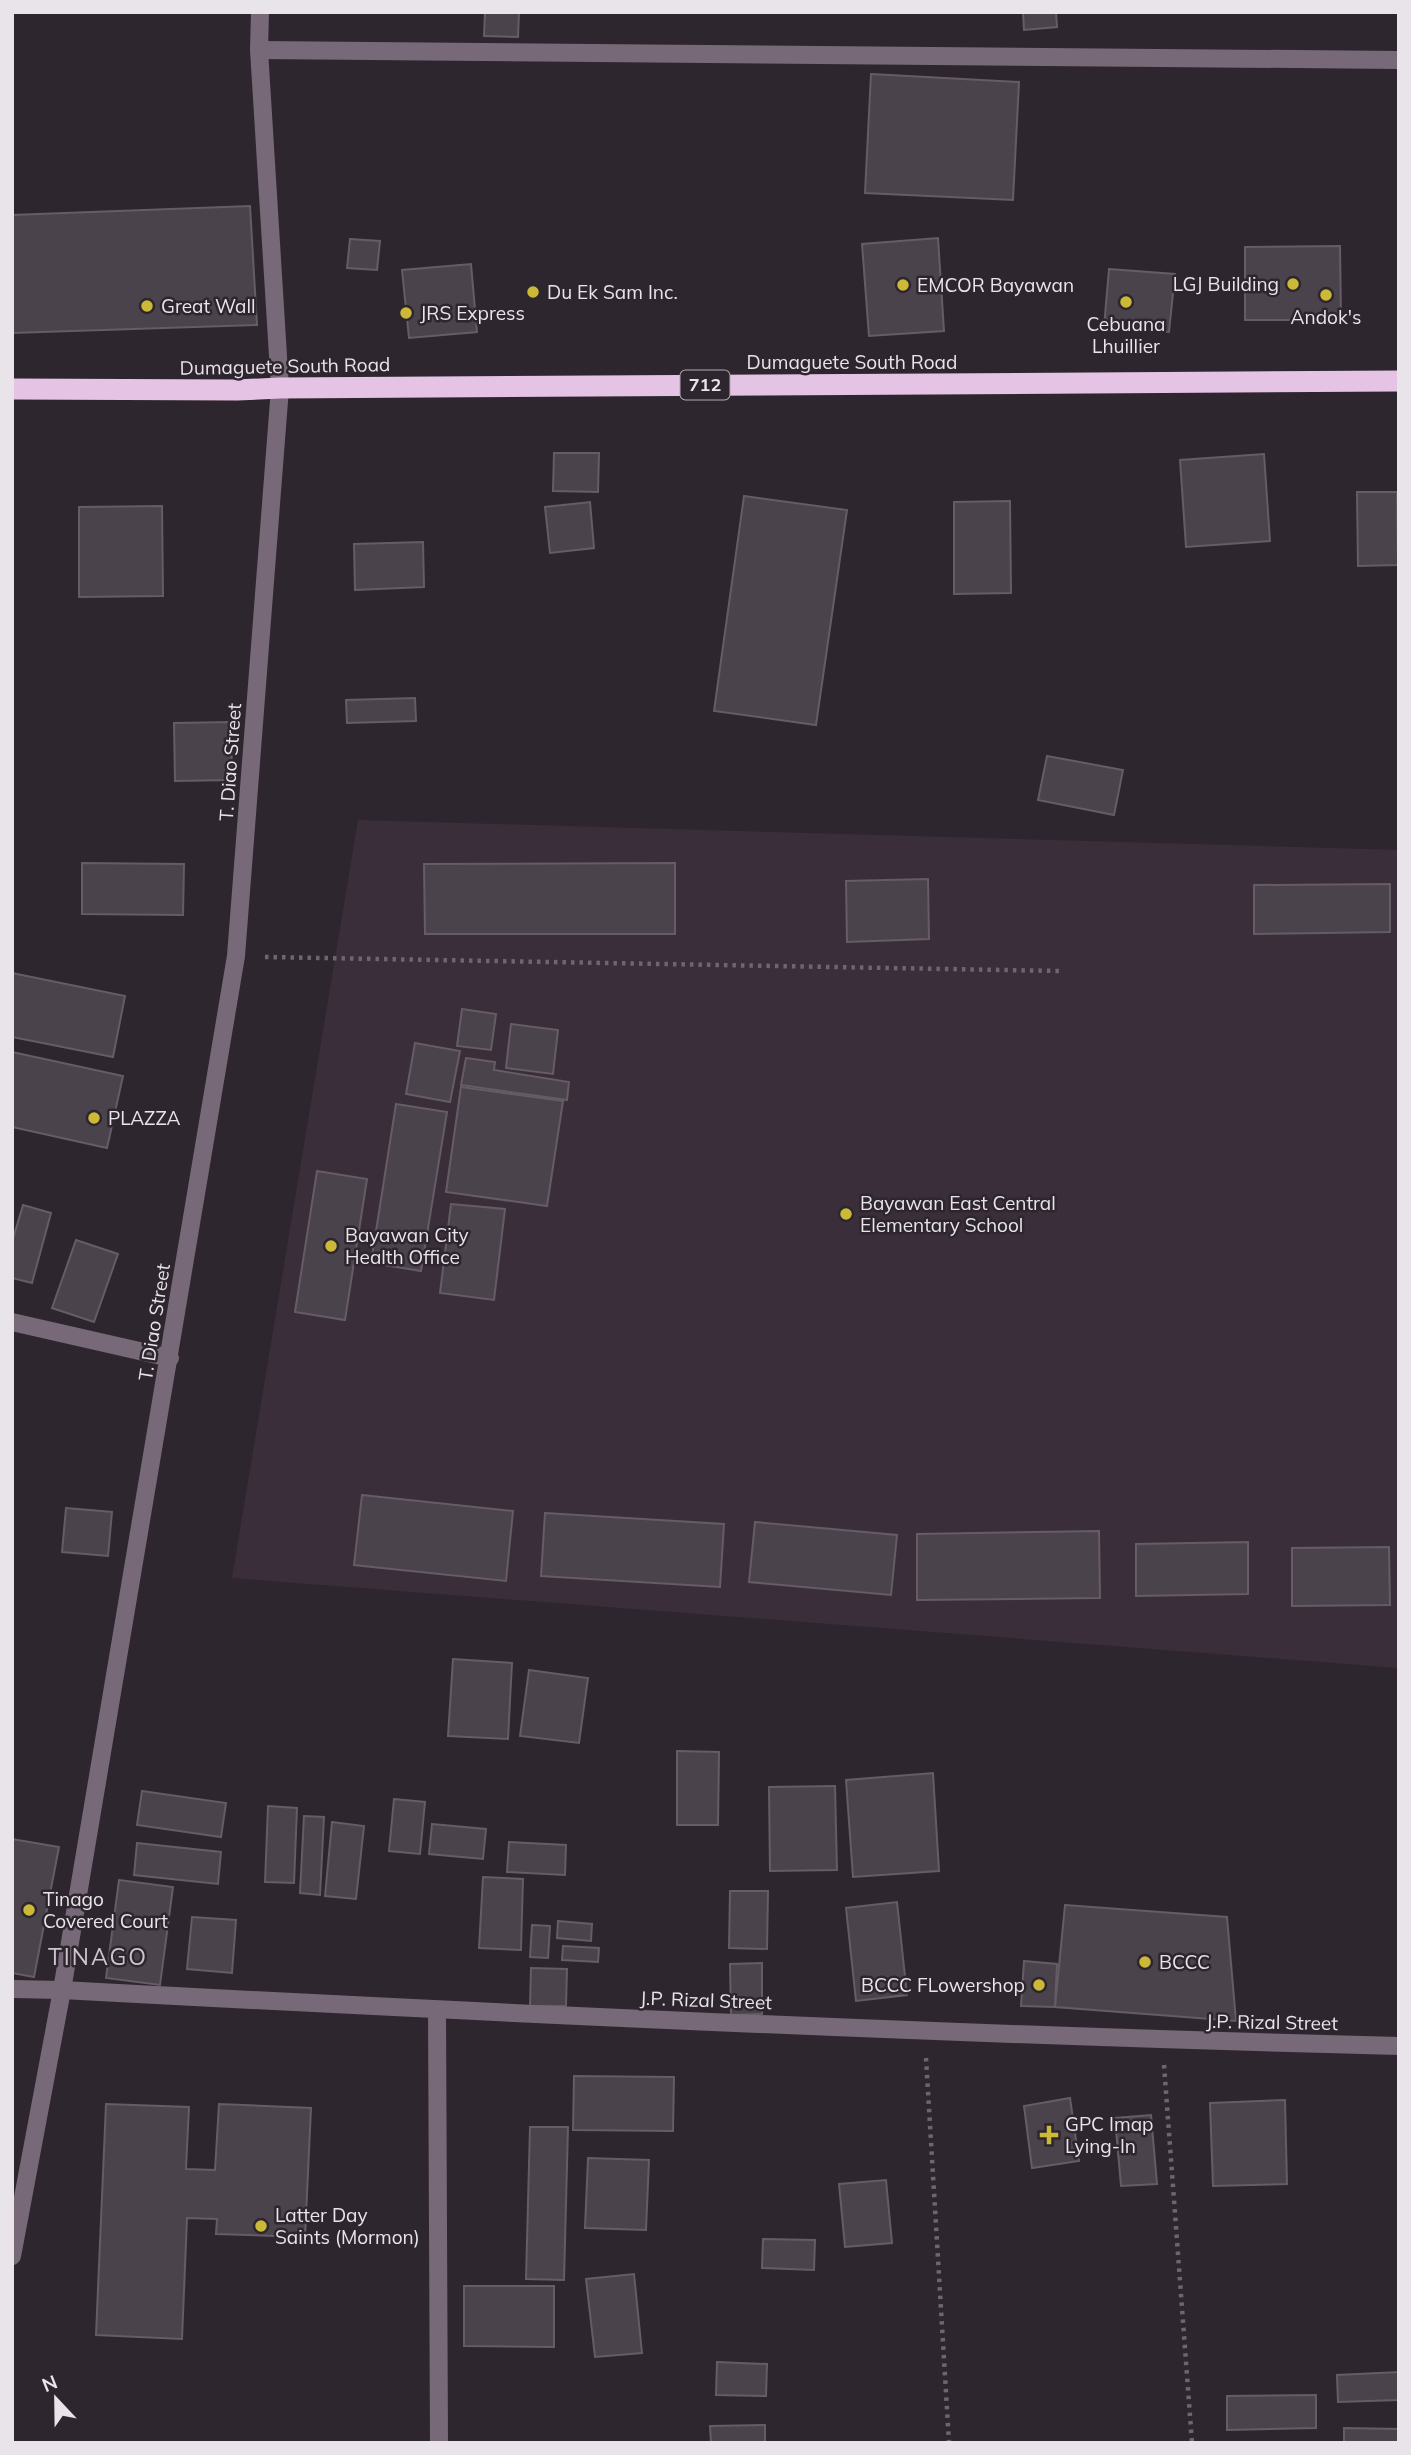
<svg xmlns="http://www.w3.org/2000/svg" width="1411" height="2455" font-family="Mulish,sans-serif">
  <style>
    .built { fill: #3a2e3a }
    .building { fill: #4b434b; stroke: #655c65; stroke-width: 2 }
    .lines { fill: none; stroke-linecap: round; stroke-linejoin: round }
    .path { stroke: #6d666d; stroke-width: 4.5; stroke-dasharray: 3.5 5; stroke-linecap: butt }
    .minor { stroke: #776977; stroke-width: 18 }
    .highway { stroke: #e5c3e5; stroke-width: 21 }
    .poi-dot { fill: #ccb938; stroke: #2e262e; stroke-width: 2.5 }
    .labels { text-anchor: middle; stroke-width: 5; stroke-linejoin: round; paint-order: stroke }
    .shield { fill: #2e262e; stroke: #b1abb1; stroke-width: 2 }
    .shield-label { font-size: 18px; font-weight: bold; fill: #e9e4e9 }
    .poi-label { font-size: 19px; fill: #e9e4e9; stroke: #2e262e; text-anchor: start }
    .street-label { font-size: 19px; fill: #e9e4e9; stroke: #2e262e }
    .quarter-label { font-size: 23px; letter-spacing: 2px; fill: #cdc3cd; stroke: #2e262e }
  </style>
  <rect width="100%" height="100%" fill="#2e262e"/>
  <polygon class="built" points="358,820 1399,850 1399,1668 232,1578"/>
  <g class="building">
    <polygon points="485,12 519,12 518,37 484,36"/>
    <polygon points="1023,12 1056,12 1057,27 1024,30"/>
    <polygon points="871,74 1019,82 1013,200 865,193"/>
    <polygon points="250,206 257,325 12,333 12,215"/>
    <polygon points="938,238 944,331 869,336 862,244"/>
    <polygon points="350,239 380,241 377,270 347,268"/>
    <polygon points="1340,246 1341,320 1245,320 1245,247"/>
    <polygon points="471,264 477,332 409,338 402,270"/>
    <polygon points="1109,269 1175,274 1169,332 1104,327"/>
    <polygon points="554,453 599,453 598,492 553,491"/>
    <polygon points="1264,454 1270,541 1186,547 1180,460"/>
    <polygon points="1357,492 1397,492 1398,565 1358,566"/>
    <polygon points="744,496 847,510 816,725 714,711"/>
    <polygon points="1010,501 1011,593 954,594 954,502"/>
    <polygon points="590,502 594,548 550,553 545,507"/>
    <polygon points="162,506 163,596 79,597 79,507"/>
    <polygon points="423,542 424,587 355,590 354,544"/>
    <polygon points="415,698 416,721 347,723 346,700"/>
    <polygon points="231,722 232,780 175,781 174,723"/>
    <polygon points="1047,756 1123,770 1114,815 1038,800"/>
    <polygon points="82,863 184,864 183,915 82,914"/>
    <polygon points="675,863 675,934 425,934 424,864"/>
    <polygon points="928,879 929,939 847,942 846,881"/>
    <polygon points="1390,884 1390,932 1254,934 1254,885"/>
    <polygon points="12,973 125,996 113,1057 12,1037"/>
    <polygon points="462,1009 496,1014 491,1050 457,1046"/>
    <polygon points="511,1024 558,1030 553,1074 506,1068"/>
    <polygon points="415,1043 460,1051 450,1102 406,1094"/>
    <polygon points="12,1052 123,1076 107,1148 12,1127"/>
    <polygon points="466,1058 495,1062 494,1070 569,1082 567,1100 461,1085"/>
    <polygon points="461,1087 563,1101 547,1206 446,1192"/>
    <polygon points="396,1104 447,1112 421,1271 371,1263"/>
    <polygon points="317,1171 367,1179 345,1320 295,1312"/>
    <polygon points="451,1204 505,1209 494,1300 440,1293"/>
    <polygon points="23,1205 51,1213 32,1283 12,1278 12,1242"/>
    <polygon points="76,1240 118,1254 94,1322 52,1308"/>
    <polygon points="362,1495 513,1511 506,1581 354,1565"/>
    <polygon points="66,1508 112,1512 108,1556 62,1552"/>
    <polygon points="545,1513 724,1524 720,1587 541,1576"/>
    <polygon points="755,1522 897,1535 891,1595 749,1582"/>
    <polygon points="1099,1531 1100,1598 917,1600 917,1534"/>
    <polygon points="1248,1542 1248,1594 1136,1596 1136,1544"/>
    <polygon points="1389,1547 1390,1605 1292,1606 1292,1548"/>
    <polygon points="453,1659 512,1663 508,1739 448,1736"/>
    <polygon points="529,1670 588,1678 579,1743 520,1736"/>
    <polygon points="677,1751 719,1752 718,1825 677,1825"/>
    <polygon points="933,1773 939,1871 853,1877 846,1780"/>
    <polygon points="835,1786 837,1870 770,1871 769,1787"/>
    <polygon points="142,1791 226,1803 221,1837 137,1825"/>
    <polygon points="394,1799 425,1802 420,1854 389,1851"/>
    <polygon points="268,1806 297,1808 294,1883 265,1882"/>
    <polygon points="304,1816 324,1817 320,1895 300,1893"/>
    <polygon points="332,1822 364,1826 356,1899 325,1896"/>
    <polygon points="432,1824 486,1829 483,1859 429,1854"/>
    <polygon points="12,1839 59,1847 34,1977 12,1973"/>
    <polygon points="509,1842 566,1845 565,1875 507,1872"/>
    <polygon points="137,1843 221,1852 218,1884 134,1875"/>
    <polygon points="483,1877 523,1879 521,1950 479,1948"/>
    <polygon points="119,1880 173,1887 160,1985 106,1978"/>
    <polygon points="730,1891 768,1891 767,1949 729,1948"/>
    <polygon points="897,1902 907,1995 856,2001 846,1908"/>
    <polygon points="1065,1905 1227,1917 1236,2021 1055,2007"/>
    <polygon points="192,1917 236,1920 232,1973 187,1969"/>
    <polygon points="558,1921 592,1924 591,1941 557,1938"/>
    <polygon points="532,1925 550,1926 548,1958 530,1957"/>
    <polygon points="563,1946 599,1948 598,1962 562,1960"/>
    <polygon points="1024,1961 1057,1964 1055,2007 1021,2006"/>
    <polygon points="762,1963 762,2014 731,2015 730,1964"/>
    <polygon points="531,1968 567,1969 566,2006 530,2006"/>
    <polygon points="574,2076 674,2077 673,2131 573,2130"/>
    <polygon points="1070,2098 1079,2161 1032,2168 1024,2106"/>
    <polygon points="1285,2100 1287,2184 1213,2186 1210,2103"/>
    <polygon points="106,2104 189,2107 186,2169 215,2170 219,2104 311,2108 305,2237 216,2234 217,2219 187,2218 182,2339 96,2335"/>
    <polygon points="1151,2115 1157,2184 1121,2186 1115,2118"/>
    <polygon points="530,2127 568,2127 564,2280 526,2279"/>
    <polygon points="588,2158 649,2160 646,2230 585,2228"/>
    <polygon points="886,2180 892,2243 845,2247 839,2184"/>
    <polygon points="763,2239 815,2240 814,2270 762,2268"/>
    <polygon points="634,2274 642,2353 595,2357 586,2279"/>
    <polygon points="464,2286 554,2286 554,2347 464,2346"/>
    <polygon points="717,2362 767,2364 766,2396 716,2395"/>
    <polygon points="1399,2372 1399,2400 1338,2402 1337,2375"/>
    <polygon points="1316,2395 1316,2428 1227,2430 1227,2396"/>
    <polygon points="765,2425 765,2443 711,2443 710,2426"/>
    <polygon points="1344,2428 1399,2429 1399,2443 1344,2443"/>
  </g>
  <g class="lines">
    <g class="path">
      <polyline points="265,957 1060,971"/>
      <polyline points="926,2058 949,2443"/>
      <polyline points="1164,2065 1192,2443"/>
    </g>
    <g class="minor">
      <polyline points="259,50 1399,60"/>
      <polyline points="12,1322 170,1358"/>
      <path d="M12,1989L62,1990C507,2014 953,2035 1399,2046"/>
      <polyline points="437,2010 439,2443"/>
      <polyline points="12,2256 62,1990 236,956 280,388 259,50 260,12"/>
    </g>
    <polyline class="highway" points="12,389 237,390 280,388 1399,381"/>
  </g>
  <g class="poi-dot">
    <circle cx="1293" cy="284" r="7"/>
    <circle cx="903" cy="285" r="7"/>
    <circle cx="533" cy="292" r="7"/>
    <circle cx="1326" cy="295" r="7"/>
    <circle cx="1126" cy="302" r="7"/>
    <circle cx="147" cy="306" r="7"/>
    <circle cx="406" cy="313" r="7"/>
    <circle cx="94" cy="1118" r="7"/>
    <circle cx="846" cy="1214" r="7"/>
    <circle cx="331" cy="1246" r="7"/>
    <circle cx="29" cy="1910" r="7"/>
    <circle cx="1145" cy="1962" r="7"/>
    <circle cx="1039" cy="1985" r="7"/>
    <path d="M1045.5 2124.5h7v7h7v7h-7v7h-7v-7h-7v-7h7z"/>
    <circle cx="261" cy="2226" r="7"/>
  </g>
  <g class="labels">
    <rect class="shield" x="680.5" y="370.5" width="49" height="29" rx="5"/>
    <g class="shield-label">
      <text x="705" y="391">712</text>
    </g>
    <g class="poi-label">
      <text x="1279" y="291" text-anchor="end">LGJ Building</text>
      <text x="917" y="292">EMCOR Bayawan</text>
      <text x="547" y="299">Du Ek Sam Inc.</text>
      <text x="161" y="313">Great Wall</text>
      <text x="420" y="320">JRS Express</text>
      <text x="1326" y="324" text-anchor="middle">Andok's</text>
      <text x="1126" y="331" text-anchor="middle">Cebuana<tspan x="1126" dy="22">Lhuillier</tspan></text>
      <text x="108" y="1125">PLAZZA</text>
      <text x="860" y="1210">Bayawan East Central<tspan x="860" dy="22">Elementary School</tspan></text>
      <text x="345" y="1242">Bayawan City<tspan x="345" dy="22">Health Office</tspan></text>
      <text x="43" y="1906">Tinago<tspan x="43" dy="22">Covered Court</tspan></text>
      <text x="1159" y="1969">BCCC</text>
      <text x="1025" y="1992" text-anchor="end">BCCC FLowershop</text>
      <text x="1065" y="2131">GPC Imap<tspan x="1065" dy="22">Lying-In</tspan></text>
      <text x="275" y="2222">Latter Day<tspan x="275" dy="22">Saints (Mormon)</tspan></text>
    </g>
    <g class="street-label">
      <text x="852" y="369">Dumaguete South Road</text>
      <text transform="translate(285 366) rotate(-1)" y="7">Dumaguete South Road</text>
      <text transform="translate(230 762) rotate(-86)" y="7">T. Diao Street</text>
      <text transform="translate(154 1322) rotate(-81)" y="7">T. Diao Street</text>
      <text transform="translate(706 2000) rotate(2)" y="7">J.P. Rizal Street</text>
      <text transform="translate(1272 2022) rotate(1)" y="7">J.P. Rizal Street</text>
    </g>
    <g class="quarter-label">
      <text x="98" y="1965">TINAGO</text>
    </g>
  </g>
  <rect width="1411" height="2455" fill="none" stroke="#e9e4e9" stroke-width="28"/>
  <g transform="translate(56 2399) rotate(338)" stroke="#2e262e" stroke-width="5" paint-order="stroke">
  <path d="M0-5L12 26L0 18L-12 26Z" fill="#e9e4e9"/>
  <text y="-10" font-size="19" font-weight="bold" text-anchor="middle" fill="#e9e4e9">N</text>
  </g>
</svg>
